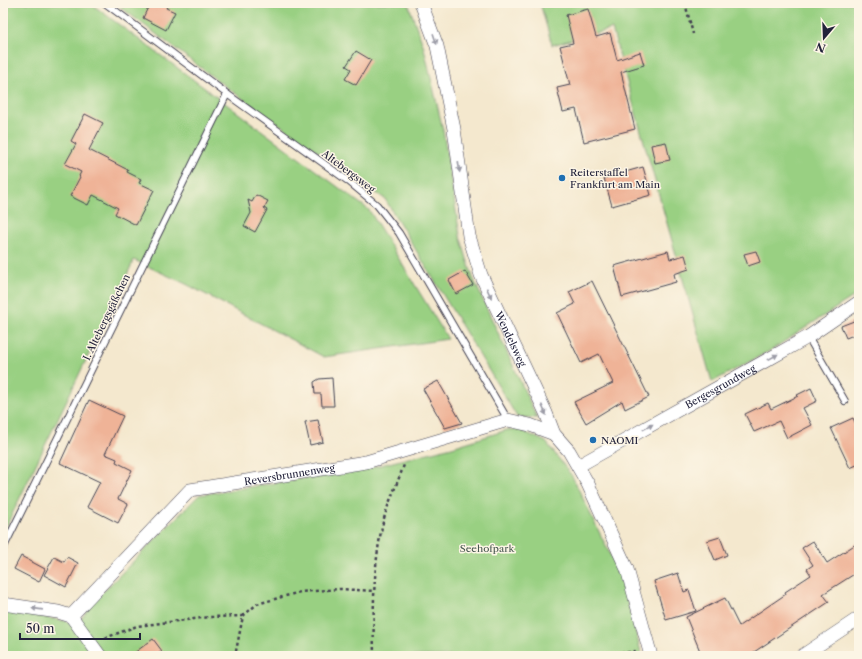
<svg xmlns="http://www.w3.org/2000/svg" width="862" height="659" font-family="'Libre Caslon Text',serif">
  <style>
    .green { fill: #99d082; stroke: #5e795e }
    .building { fill: #efb397 }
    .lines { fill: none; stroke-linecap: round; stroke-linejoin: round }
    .lane-casing { stroke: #424051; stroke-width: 8 }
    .street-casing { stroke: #424051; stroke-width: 14 }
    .path { stroke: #424051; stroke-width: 2.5; stroke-dasharray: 3 3; stroke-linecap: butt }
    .lane { stroke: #fff; stroke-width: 6 }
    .street { stroke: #fff; stroke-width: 13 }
    .oneway { fill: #9c9ca7 }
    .poi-dot { fill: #1f6fb2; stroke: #fcf5e5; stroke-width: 1.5 }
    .labels { text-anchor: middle; stroke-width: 3; stroke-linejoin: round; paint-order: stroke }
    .street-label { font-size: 10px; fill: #22223b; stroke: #fcf5e5 }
    .poi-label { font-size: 10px; fill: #22223b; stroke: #fcf5e5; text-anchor: start }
    .park-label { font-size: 10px; fill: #465650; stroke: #fcf5e5 }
  </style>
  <rect width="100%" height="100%" fill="#fcf5e5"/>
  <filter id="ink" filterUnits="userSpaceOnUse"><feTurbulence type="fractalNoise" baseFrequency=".025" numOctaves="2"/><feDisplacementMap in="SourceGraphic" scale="8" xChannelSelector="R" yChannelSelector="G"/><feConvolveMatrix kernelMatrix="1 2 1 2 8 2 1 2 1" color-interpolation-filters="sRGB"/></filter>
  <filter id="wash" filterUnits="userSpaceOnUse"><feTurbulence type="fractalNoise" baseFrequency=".012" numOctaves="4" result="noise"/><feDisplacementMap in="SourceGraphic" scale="16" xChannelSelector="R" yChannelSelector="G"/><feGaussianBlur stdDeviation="0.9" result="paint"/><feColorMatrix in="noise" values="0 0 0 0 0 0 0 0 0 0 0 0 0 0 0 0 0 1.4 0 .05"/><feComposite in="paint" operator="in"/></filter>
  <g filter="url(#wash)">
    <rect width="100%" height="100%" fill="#f4e8ce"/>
    <g class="green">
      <polygon points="3,3 90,3 369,210 448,339 324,357 186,284 134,260 3,533"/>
      <polygon points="115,3 408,3 424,48 443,130 460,236 473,278 537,418 517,417 385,199 225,86"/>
      <polygon points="540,3 859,3 859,293 771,350 712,382 612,29 552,45"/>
      <polygon points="518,429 546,442 572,476 621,577 642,656 105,656 79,622 94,601 199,495 369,468 452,447 507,430"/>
      <polygon points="3,610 71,622 94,656 3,656"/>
    </g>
    <g id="blocks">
      <g class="building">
        <polygon points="150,3 169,3 166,8 175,12 166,30 143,18"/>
        <polygon points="588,9 596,37 610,33 617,60 640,52 644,65 621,72 635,129 584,142 576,109 563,112 557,88 570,85 560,46 573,43 566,15"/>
        <polygon points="356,51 371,60 356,85 345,79 351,69 346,66"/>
        <polygon points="85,114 103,123 89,150 128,170 127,172 141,179 139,183 154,190 136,225 115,214 118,208 93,195 88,205 70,196 80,177 79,176 81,172 65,164 76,144 71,141"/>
        <polygon points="666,142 670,160 655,163 651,145"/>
        <polygon points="643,167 651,195 612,206 604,178"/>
        <polygon points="256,195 268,201 264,208 267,210 255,232 244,226 251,213 248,200 252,202"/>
        <polygon points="668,251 670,259 685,255 689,269 674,274 676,282 622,297 614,266"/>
        <polygon points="756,251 760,262 748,266 744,254"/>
        <polygon points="465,271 473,285 456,294 449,280"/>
        <polygon points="592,281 649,397 625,409 622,401 586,423 574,402 613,383 599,354 581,363 557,313 575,304 569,292"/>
        <polygon points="859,319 859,333 846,338 841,326"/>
        <polygon points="332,378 334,406 322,406 321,394 315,394 314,382 319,379"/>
        <polygon points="438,381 462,423 445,428 423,389"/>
        <polygon points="811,388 817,401 803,408 812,425 787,438 779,421 754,432 745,414 768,403 771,409 798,396 797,395"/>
        <polygon points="89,400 123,416 105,454 117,459 116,462 132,470 118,499 128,504 118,523 87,507 100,482 60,463"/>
        <polygon points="853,418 859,431 859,464 850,468 831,428"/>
        <polygon points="318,420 323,442 310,445 305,422"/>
        <polygon points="720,537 727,555 715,560 707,541"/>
        <polygon points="813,541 827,563 859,542 859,571 823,594 829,602 748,656 702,656 686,617 725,598 739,626 786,594 785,592 811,575 807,569 813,565 802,548"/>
        <polygon points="21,556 45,569 39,582 14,569"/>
        <polygon points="54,557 64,562 67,557 78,563 66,587 44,575"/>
        <polygon points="678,573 684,592 689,590 696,611 666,620 654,581"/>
        <polygon points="153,639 162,651 155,656 130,656"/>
      </g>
    </g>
  </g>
  <g filter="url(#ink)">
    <use href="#blocks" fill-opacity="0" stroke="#424051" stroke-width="1"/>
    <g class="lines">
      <defs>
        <g id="lane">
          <polyline points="105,3 227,94 348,181 377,205 399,233 508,420"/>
          <polyline points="808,337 845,401"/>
          <polyline points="3,549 227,94"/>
        </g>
        <g id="street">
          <path id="s1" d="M421,3L437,46L454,129L469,236L481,275L546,413L554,434L569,451L588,484L627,569L651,656"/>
          <path id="s2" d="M578,466L808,337L859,302"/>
          <polyline points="3,604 58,612 71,616"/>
          <path id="s3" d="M71,616L190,490L366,462L508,420L530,425L554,434"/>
          <polyline points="71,616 100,656"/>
          <polyline points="802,656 859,618"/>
        </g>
      </defs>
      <use href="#lane" class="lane-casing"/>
      <use href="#street" class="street-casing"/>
      <g class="path">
        <polyline points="685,3 693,34"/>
        <polyline points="243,616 257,604 300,592 340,589 374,591"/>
        <polyline points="105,638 137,626 210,617 243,616 235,656"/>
        <path d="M374,656C373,611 373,566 383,522C388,503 397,484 404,465"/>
        <polyline points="603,656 636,651"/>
      </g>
      <use href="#lane" class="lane"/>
      <use href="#street" class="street"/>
    </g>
    <defs><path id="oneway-solid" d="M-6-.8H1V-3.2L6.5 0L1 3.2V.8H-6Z"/></defs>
    <g class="oneway">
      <use href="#oneway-solid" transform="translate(435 39) rotate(71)"/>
      <use href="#oneway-solid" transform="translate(459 167) rotate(82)"/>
      <use href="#oneway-solid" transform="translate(489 293) rotate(65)"/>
      <use href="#oneway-solid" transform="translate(773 357) rotate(-29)"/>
      <use href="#oneway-solid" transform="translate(544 410) rotate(66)"/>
      <use href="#oneway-solid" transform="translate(648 427) rotate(-29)"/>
      <use href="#oneway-solid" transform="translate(37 609) rotate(-172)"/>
    </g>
  </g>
  <g class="poi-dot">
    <circle cx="562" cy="178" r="4"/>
    <circle cx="593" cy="440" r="4"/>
  </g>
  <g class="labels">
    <g class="street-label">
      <text transform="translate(349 171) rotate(37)" y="4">Altebergsweg</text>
      <text transform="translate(106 317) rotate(-64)" y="4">I. Altebergsgäßchen</text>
      <text dy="4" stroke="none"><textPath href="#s1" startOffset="350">Wendelsweg</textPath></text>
      <text dy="4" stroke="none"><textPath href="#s2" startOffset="163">Bergesgrundweg</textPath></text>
      <text dy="4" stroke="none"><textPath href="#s3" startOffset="274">Reversbrunnenweg</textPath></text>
    </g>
    <g class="poi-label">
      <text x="570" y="176">Reiterstaffel<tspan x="570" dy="12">Frankfurt am Main</tspan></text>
      <text x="601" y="444">NAOMI</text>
    </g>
    <g class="park-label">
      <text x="487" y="552">Seehofpark</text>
    </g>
  </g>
  <rect width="862" height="659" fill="none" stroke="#fcf5e5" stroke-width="16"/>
  <g transform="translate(824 38) rotate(199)" stroke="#fcf5e5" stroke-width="3" paint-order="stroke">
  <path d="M0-3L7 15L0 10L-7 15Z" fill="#22223b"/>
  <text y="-6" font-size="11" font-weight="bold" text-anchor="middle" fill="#22223b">N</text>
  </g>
  <path d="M20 633v6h120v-6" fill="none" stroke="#22223b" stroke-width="2"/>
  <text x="26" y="633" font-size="12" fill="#22223b" stroke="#fcf5e5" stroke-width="3" paint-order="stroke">50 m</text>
</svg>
